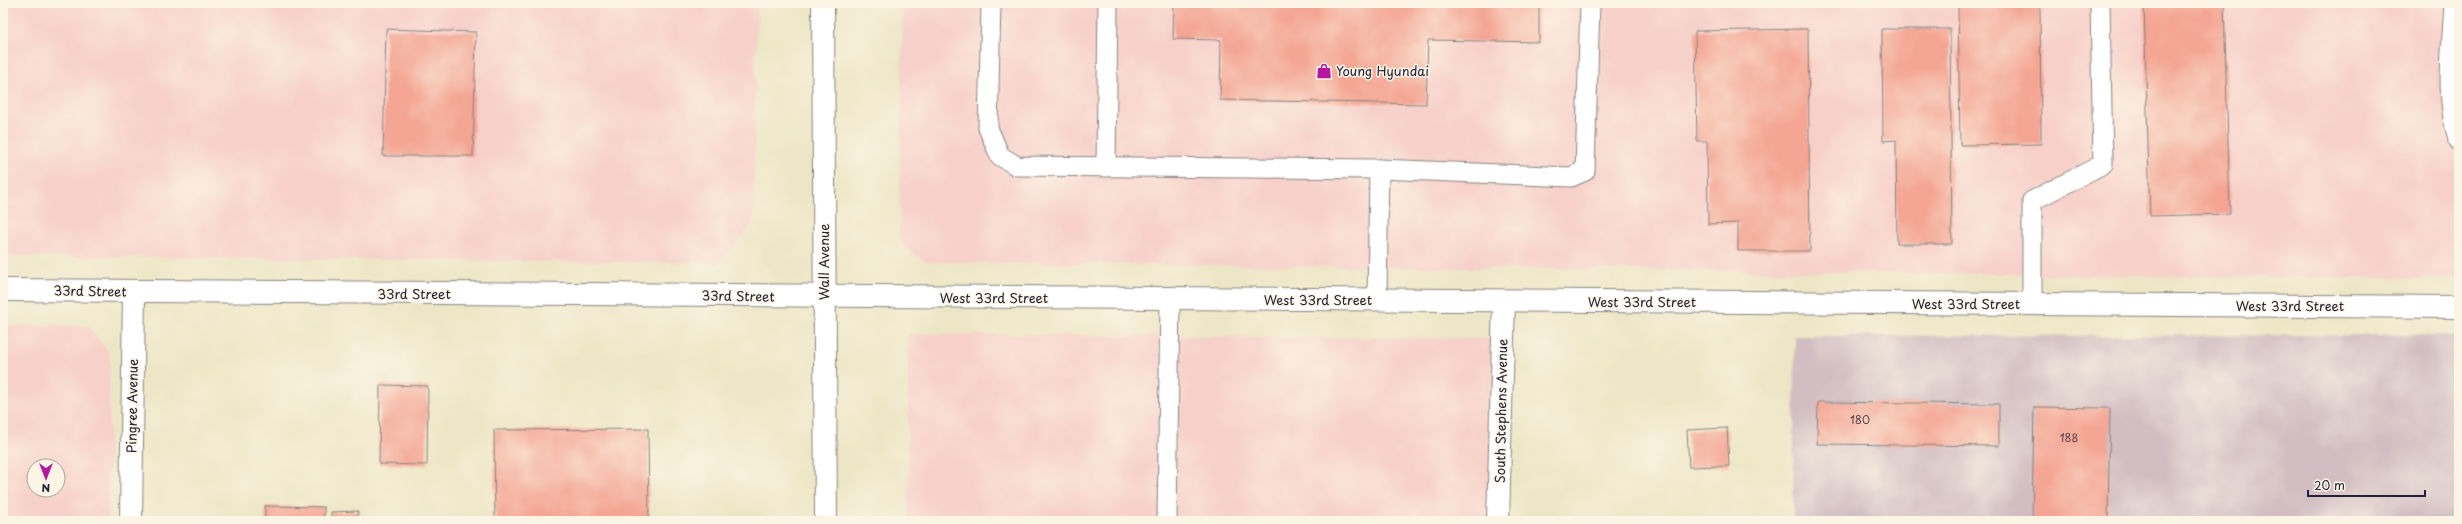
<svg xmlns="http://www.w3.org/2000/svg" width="2462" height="524" font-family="'Playpen Sans',sans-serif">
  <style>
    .built { fill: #f7d0ca; fill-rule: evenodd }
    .industrial { fill: #d2bec2 }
    .building { fill: #f4a593 }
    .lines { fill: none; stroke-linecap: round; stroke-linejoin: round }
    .service-casing { stroke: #888480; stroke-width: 21 }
    .minor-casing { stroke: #888480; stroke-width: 24 }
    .secondary-casing { stroke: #888480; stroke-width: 24 }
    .service { stroke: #fff; stroke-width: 19 }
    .minor { stroke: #fff; stroke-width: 22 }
    .secondary { stroke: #fff; stroke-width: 22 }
    .labels { text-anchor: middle; stroke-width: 3; stroke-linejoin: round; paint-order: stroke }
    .number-label { font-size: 11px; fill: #564351 }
    .poi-label { font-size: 13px; fill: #22223b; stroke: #fcf5e5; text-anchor: start }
    .street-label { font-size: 13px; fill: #22223b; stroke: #fcf5e5 }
  </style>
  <rect width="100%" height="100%" fill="#fcf5e5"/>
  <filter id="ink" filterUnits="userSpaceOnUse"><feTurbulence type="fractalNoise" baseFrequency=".025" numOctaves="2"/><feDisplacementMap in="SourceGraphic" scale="8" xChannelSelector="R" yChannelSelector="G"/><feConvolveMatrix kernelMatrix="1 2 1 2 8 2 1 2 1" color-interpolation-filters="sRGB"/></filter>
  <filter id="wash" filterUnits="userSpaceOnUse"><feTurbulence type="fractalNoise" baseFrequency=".012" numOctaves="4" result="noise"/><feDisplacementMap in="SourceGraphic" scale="16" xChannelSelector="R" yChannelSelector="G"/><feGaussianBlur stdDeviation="0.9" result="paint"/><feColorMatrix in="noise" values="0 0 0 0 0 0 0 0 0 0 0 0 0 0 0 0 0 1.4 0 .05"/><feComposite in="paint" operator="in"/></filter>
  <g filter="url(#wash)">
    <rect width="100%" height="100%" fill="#ede6c6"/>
    <g class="built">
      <polygon points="3,3 757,3 753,224 718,263 3,256"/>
      <polygon points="903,3 2459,3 2459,279 926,262 905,248 899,235"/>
      <path d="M3,325L88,326L110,354L108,521H3ZM34,466H58V490H34Z"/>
      <polygon points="908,334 1506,339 1502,521 908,521"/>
    </g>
    <polygon class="industrial" points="2459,335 2459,521 1793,521 1795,336"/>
    <g id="blocks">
      <g class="building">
        <polygon points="1174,3 1539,3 1539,42 1428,40 1426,104 1220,100 1221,40 1173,39"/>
        <polygon points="1958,3 2040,3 2041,144 1960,145"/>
        <polygon points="2144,3 2224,3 2230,214 2150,216"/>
        <polygon points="386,29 476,32 473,156 383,156"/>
        <polygon points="1808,29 1810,251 1738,251 1738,223 1708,224 1707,141 1697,141 1695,31"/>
        <polygon points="1882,29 1950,29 1952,244 1897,244 1896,140 1883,141"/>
        <polygon points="380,385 428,386 427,465 379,464"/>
        <polygon points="1818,402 1999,404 1999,446 1817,444"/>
        <polygon points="2034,407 2110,408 2108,521 2032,521"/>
        <polygon points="1727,428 1729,466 1689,467 1687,430"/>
        <polygon points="648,429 649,521 495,521 494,430"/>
        <polygon points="265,506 324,507 324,521 265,521"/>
        <polygon points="358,511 358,521 331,521 331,512"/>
      </g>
    </g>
  </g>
  <g filter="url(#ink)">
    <use href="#blocks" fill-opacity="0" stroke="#888480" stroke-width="1"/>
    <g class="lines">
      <defs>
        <g id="service">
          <polyline points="991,3 988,128 1000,156 1017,166 1379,169 1571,177 1585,171 1590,3"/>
          <path d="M2454,3C2452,45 2444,101 2459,141"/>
          <polyline points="1106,167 1108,3"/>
          <polyline points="1377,300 1379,169"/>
          <polyline points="2032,305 2032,201 2103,164 2100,3"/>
          <polyline points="1167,521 1170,299"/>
        </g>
        <g id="minor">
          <polyline points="3,290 2459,307"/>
          <polyline points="131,521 134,291"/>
          <polyline points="1498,521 1504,301"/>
        </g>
        <polyline id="secondary" points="823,3 826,521"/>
      </defs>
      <use href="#service" class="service-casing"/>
      <use href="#minor" class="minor-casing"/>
      <use href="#secondary" class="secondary-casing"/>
      <use href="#service" class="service"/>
      <use href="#minor" class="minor"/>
      <use href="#secondary" class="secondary"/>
    </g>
  </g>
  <defs>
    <symbol id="shop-bare" viewBox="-9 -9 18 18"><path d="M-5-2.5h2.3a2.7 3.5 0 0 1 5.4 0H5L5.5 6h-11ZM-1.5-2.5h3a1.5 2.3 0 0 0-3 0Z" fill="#b5179e" stroke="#fcf5e5" stroke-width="2.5" paint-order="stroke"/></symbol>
  </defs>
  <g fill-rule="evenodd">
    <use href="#shop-bare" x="1313" y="60" width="22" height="22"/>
  </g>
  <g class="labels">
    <g class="number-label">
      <text x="1860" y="424">180</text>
      <text x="2069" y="442">188</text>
    </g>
    <g class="poi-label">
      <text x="1336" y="76">Young Hyundai</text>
    </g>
    <g class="street-label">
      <text transform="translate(824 262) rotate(-90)" y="5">Wall Avenue</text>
      <text transform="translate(90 291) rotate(1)" y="5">33rd Street</text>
      <text x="414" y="299">33rd Street</text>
      <text transform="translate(738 296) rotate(1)" y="5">33rd Street</text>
      <text x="994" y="303">West 33rd Street</text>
      <text x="1318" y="305">West 33rd Street</text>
      <text x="1642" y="307">West 33rd Street</text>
      <text x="1966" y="309">West 33rd Street</text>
      <text x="2290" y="311">West 33rd Street</text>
      <text transform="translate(132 406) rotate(-89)" y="5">Pingree Avenue</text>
      <text transform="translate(1501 411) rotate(-89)" y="5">South Stephens Avenue</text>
    </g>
  </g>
  <rect width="2462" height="524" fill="none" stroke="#fcf5e5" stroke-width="16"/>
  <g transform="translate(46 478) rotate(180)"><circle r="19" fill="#fcf5e5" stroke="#a5a1a1"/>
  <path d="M0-3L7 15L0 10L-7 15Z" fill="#b5179e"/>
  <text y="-6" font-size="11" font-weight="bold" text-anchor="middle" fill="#22223b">N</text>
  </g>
  <path d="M2308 490v6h117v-6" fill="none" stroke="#22223b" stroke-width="2"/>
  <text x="2314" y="490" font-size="12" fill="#22223b" stroke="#fcf5e5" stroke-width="3" paint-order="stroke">20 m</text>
</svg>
